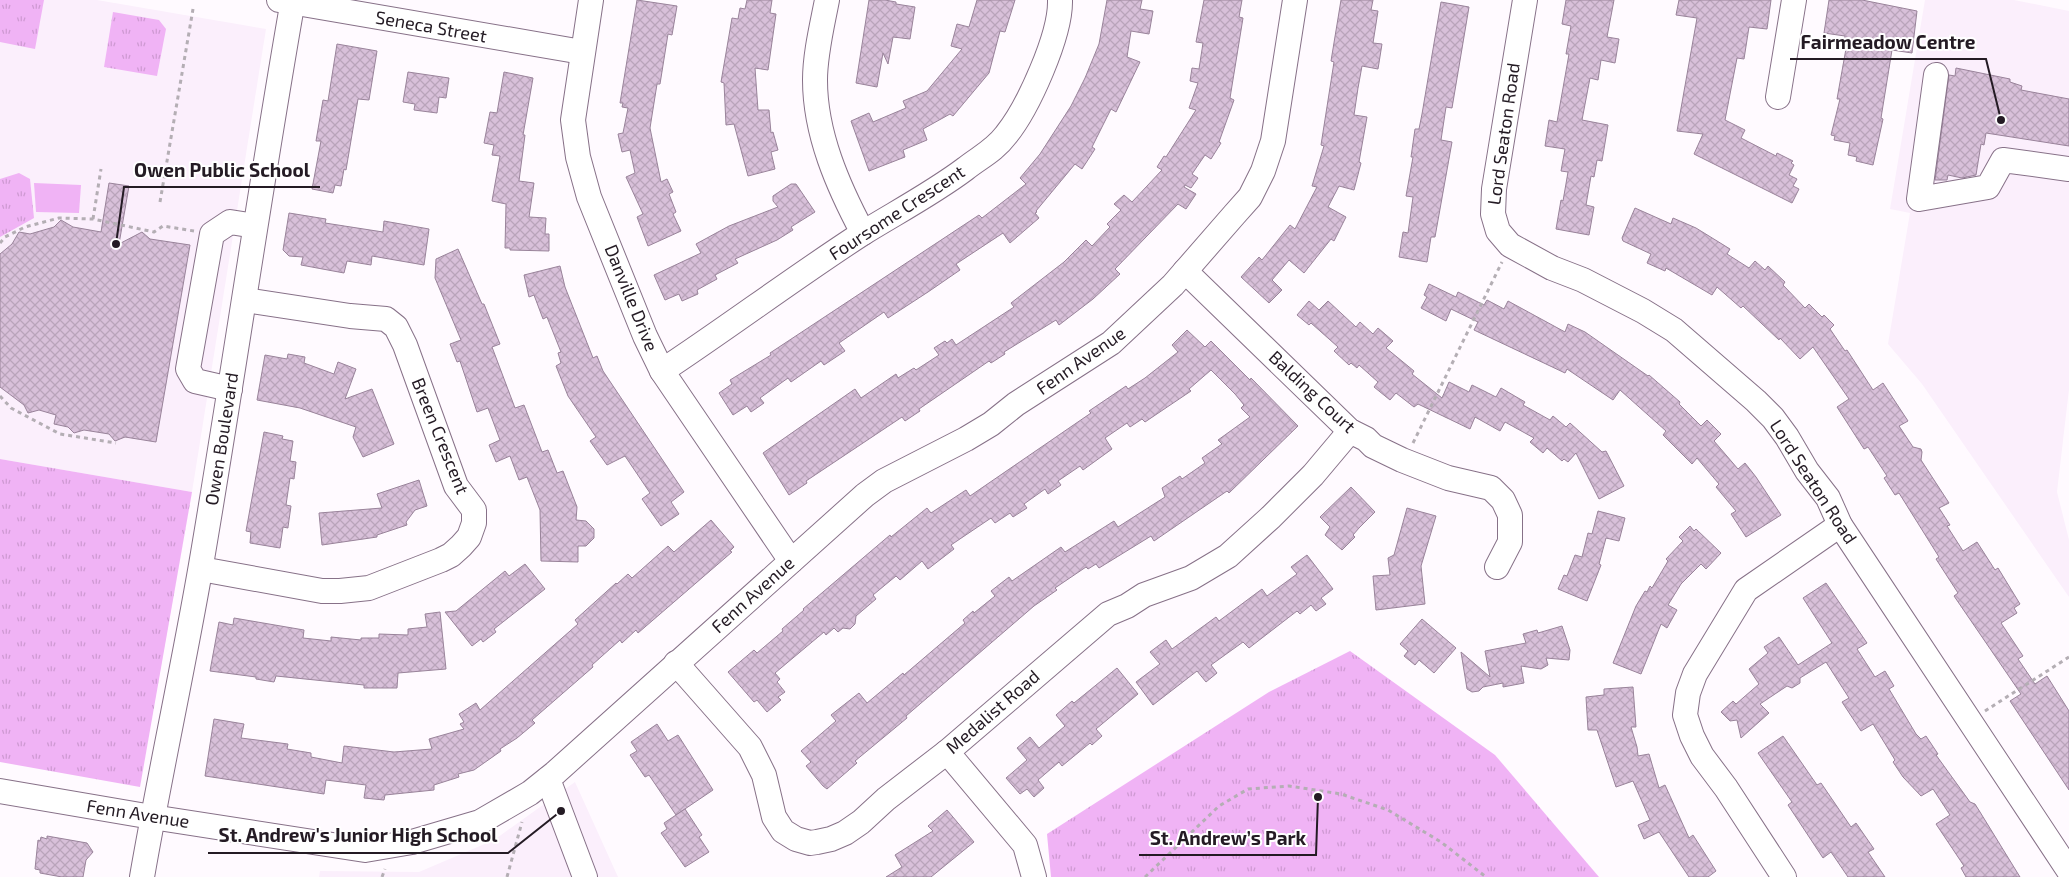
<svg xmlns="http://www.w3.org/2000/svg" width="2069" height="877" font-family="'Exo 2',sans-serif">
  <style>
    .built { fill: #fbeffc }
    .grass { fill: #f0b3f5 }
    .park { fill: url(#park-tufts) }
    .building { fill: url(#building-cross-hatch); stroke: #99839a }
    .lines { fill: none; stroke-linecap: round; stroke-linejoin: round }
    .minor-casing { stroke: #877188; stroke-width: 26 }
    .path { stroke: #b4aeb4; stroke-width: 3; stroke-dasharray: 4 4; stroke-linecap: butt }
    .minor { stroke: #fff; stroke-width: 24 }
    .labels { text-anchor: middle; stroke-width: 4; stroke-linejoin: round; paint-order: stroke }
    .street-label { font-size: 18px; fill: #241b24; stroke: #fff }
    .leader { fill: none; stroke: #241b24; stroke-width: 2 }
    .callout-dot { fill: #241b24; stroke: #fff; stroke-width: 2 }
    .callout-label { font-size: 19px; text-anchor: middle; font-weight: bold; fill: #241b24; stroke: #fff; stroke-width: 4; stroke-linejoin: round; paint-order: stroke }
  </style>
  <defs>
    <pattern id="park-tufts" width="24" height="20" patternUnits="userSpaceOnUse" patternTransform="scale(1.25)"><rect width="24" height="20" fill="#f0b3f5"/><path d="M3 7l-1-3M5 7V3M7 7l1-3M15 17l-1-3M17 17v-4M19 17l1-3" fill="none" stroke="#ce99d2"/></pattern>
    <pattern id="building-cross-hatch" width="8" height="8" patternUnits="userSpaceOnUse" patternTransform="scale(1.25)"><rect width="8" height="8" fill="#d8c0d9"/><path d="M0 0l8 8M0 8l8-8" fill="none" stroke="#b9a4ba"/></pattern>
  </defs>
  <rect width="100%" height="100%" fill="#fffaff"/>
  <g class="built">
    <polygon points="0,0 97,0 266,29 192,492 0,459"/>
    <polygon points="1925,0 2014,0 2069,11 2069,389 2057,492 2069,540 2069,597 1922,384 1888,344 1910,213 1890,209"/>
    <polygon points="575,782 618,877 319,877 320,871 419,872 494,840"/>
  </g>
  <polygon class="grass" points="34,183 81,185 79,213 36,212"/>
  <g class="park">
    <polygon points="0,0 44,0 35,49 0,42"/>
    <polygon points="113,12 159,20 166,29 157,76 104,67"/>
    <polygon points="19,173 30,179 34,218 0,237 0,179"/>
    <polygon points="0,459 192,492 140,787 0,762"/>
    <polygon points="1350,651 1495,755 1599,877 1051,877 1047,834 1269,692"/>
  </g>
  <g class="building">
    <polygon points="637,0 677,6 672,35 668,34 660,84 657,84 650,128 661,182 667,179 673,192 669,194 676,212 673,214 681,231 648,246 637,217 643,214 626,177 635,173 630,150 622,152 618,134 623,133 628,108 622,107 623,103 620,103"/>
    <polygon points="747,0 772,0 770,13 776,14 768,70 755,68 758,110 769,110 771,133 773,132 778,150 771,152 775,169 748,176 734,124 726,125 724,83 721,82 732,18 738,19 740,8 745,9"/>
    <polygon points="869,0 885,0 896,2 896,4 915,7 910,39 893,37 888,64 883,53 877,87 856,83"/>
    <polygon points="977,0 1015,0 1005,32 1000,31 989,73 953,116 950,114 923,129 927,140 903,150 905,157 869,171 851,121 869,113 873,122 906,108 903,101 927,91 962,49 951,46 957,24 969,27"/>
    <polygon points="1107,0 1142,0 1140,9 1153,11 1149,34 1131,31 1127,57 1140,62 1116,112 1111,109 1092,147 1095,149 1082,169 1075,164 1036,211 1037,212 1035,213 1039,218 1010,243 1003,233 956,264 960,270 928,292 888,318 884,312 839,343 845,351 824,365 821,361 791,382 788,378 760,398 764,403 751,412 747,406 733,415 719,393 732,384 730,380 771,355 770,353 979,215 982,218 1026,184 1020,178 1040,154 1071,106 1085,78 1099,44"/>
    <polygon points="1204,0 1242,0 1239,17 1243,18 1230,98 1234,100 1219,142 1221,143 1211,159 1205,155 1192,174 1198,178 1191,188 1185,185 1184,187 1196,194 1186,209 1178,204 1115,269 1120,274 1093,299 1059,325 1056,320 1004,352 1005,354 991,363 989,361 919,409 920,411 905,421 902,417 806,481 807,483 789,495 763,453 855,389 861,398 896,374 898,378 914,368 916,370 939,355 934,348 945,341 947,343 952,339 956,345 1014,307 1011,303 1064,262 1086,240 1092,246 1110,227 1107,224 1121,210 1114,204 1124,195 1132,202 1162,170 1157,167 1164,156 1166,157 1196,110 1189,108 1198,83 1190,81 1192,68 1199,69 1203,43 1196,42"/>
    <polygon points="1341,0 1373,0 1371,10 1378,11 1373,43 1382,44 1378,69 1362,66 1358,88 1354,115 1367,117 1359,162 1361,163 1354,190 1339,186 1328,207 1346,217 1334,241 1331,239 1304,273 1289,260 1272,280 1282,290 1269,303 1241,277 1259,257 1262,260 1290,225 1295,229 1317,187 1312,186 1324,146 1321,145 1334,62 1331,61"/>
    <polygon points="1566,0 1614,0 1607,37 1619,39 1615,63 1601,60 1598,80 1590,78 1582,120 1608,125 1602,161 1597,160 1594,177 1591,176 1586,205 1594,207 1589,235 1556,229 1561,200 1563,201 1568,172 1561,171 1565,149 1545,146 1549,120 1557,122 1569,54 1566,54 1571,26 1562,24"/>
    <polygon points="1679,0 1771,0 1767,29 1749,27 1744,59 1737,58 1725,120 1745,130 1741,138 1776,156 1777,153 1793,161 1791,163 1794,165 1789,175 1797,179 1793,186 1799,189 1792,203 1694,154 1703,134 1677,131 1697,18 1676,15"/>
    <polygon points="1829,0 1862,0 1917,11 1912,53 1892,50 1881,118 1883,119 1873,165 1856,161 1857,157 1848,155 1850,143 1834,140 1835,136 1831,135 1840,99 1837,99 1847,43 1844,42 1845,36 1824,33"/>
    <polygon points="1441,2 1469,7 1452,108 1446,107 1441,140 1452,142 1435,237 1431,237 1427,262 1399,257 1403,232 1408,233 1413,197 1406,196 1413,157 1411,157 1415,129 1419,129 1422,114"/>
    <polygon points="337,44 377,51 369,100 358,99 346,170 344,169 341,186 335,185 333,193 312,189 321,141 316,141 323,100 328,101"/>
    <polygon points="1956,68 2010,79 2010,82 2022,86 2021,90 2069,99 2069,146 1986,133 1984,145 1981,144 1976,175 1962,178 1948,175 1947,180 1935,180 1949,75 1955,76"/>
    <polygon points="408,72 449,78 446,98 439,97 437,113 414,110 415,104 403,102"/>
    <polygon points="504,72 533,78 523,135 525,135 519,181 534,183 529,217 546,218 545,234 549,234 549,251 510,250 510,248 505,248 506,204 492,201 500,156 492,155 494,145 484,143 490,112 497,113"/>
    <polygon points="109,183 129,186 119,244 142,232 150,239 190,245 156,442 125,437 115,441 109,434 84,430 74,433 68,427 54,424 56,415 39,410 28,413 24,405 0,387 0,254 12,244 19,232 30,234 54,227 61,220 73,227 101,232"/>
    <polygon points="791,184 796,184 815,212 791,227 793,230 777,240 735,259 738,263 715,275 717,279 697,290 698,294 682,301 679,294 665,300 654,275 701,253 696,244 729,226 778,207 773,201 773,196"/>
    <polygon points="1635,208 1671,224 1673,218 1696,228 1730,249 1727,254 1749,268 1755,261 1765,270 1768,266 1785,282 1783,285 1805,308 1809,304 1822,317 1824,315 1834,325 1830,329 1845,351 1847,350 1873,390 1883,383 1908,421 1899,426 1913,447 1921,449 1922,452 1921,460 1949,503 1939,508 1950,525 1947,526 1963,551 1977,542 1995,570 1998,568 2020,604 2014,608 2017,613 2001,623 2023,656 2018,659 2035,684 2047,676 2069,711 2069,790 2010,701 2021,694 1954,596 1958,593 1936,559 1939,557 1899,493 1895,495 1884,478 1887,476 1868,447 1864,449 1837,407 1849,399 1813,347 1800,359 1780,338 1779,340 1743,306 1741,308 1717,287 1712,295 1666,268 1665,271 1647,263 1651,254 1623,241 1622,238"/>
    <polygon points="289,213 326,219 325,223 383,232 384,221 429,229 424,265 372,256 371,265 347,261 344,273 301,265 303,257 289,256 283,250"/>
    <polygon points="458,249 482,304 484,304 500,344 492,347 515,408 524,405 542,452 548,450 557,473 563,471 577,507 576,520 586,521 594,529 594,538 586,546 578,546 578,562 541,561 540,510 527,477 519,480 510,456 496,462 489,445 500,440 488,408 477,412 460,361 457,362 450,344 461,340 435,278 436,259"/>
    <polygon points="560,266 565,287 593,358 597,356 603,371 684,492 671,502 679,514 661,526 642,499 650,493 625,456 607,465 590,441 596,437 568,396 556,366 561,363 558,353 561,352 547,317 543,319 534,295 529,297 524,275"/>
    <polygon points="1429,284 1456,297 1458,292 1484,305 1487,300 1504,309 1508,301 1565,332 1568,324 1585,332 1648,376 1649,375 1680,402 1679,404 1701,426 1707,420 1721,434 1714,441 1738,469 1745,463 1756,477 1781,515 1746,537 1731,514 1736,511 1716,487 1719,484 1697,458 1692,464 1663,435 1666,431 1620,390 1613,400 1567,369 1565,373 1474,330 1478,322 1451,309 1446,321 1421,308 1427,297 1424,295"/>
    <polygon points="1309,301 1319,310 1328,301 1356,327 1360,322 1373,334 1378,328 1393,341 1386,348 1414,371 1412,374 1442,398 1449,382 1469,392 1472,385 1496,397 1501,388 1525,402 1523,405 1550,420 1553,416 1566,427 1570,423 1602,452 1606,451 1624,486 1599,499 1576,453 1568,462 1564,459 1562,461 1547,448 1543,453 1530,442 1534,438 1505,422 1500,431 1475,417 1470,429 1418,404 1414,407 1396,393 1390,400 1374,387 1378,382 1359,365 1357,368 1351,363 1349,365 1334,351 1338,347 1311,323 1309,325 1297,315"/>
    <polygon points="1187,330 1205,347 1211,341 1250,380 1251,378 1298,426 1229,493 1227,491 1154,541 1151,536 1099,568 1096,564 1088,569 1086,567 1055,588 1057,590 1034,606 906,716 907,718 855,761 857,763 827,789 823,786 806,766 811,762 801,751 836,721 831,715 859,693 867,703 903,673 904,675 965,623 963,620 973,611 974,613 995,596 991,591 1009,577 1012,581 1061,547 1065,552 1114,521 1118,527 1165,497 1162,488 1180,476 1182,479 1205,463 1202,458 1222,444 1218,440 1250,417 1241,408 1244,405 1235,394 1211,370 1189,389 1191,391 1145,422 1142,419 1130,427 1127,423 1105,438 1112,449 1083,470 1080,466 1058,481 1061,485 1048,494 1045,489 1024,504 1027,508 1013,517 1010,513 995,523 991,518 951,545 954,549 928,569 922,561 900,580 896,576 873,595 876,599 856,616 855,624 850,629 843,628 838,632 834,628 826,635 824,632 775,673 780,679 777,682 785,692 778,697 781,700 767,712 757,700 754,702 728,672 754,650 757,653 783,631 782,629 804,610 803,609 890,535 891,537 927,508 931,513 966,490 970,496 1091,413 1089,411 1126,386 1128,389 1145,378 1178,352 1172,345"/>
    <polygon points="288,354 305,357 304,363 334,374 338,362 356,369 345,399 372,389 394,444 363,457 353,437 356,427 300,408 257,400 265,355 287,359"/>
    <polygon points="264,432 283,436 282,439 293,441 290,461 296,462 294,479 290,478 286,505 291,506 288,527 288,528 283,527 280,548 250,543 251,532 246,531"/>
    <polygon points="419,480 427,506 415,510 406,522 407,525 377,535 377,537 322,545 319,513 382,508 377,494"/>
    <polygon points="1351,487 1375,512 1359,528 1353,535 1355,537 1342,550 1325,535 1330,527 1320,517"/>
    <polygon points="1407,508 1436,516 1421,566 1425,604 1376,610 1373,576 1390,575 1388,558 1394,555"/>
    <polygon points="1598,511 1625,518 1619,541 1606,538 1599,564 1601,565 1587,601 1558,589 1564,575 1567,576 1575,555 1582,557 1588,533 1592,534"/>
    <polygon points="711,520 734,547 730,551 732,552 638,633 636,630 622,643 620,640 592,665 593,667 532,720 535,723 517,738 500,749 501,751 474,770 458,774 459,777 434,785 434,790 385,795 384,800 364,798 366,785 326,780 324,794 205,776 214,719 244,724 241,738 288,744 287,749 311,753 311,757 342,763 344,746 394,752 432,749 429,739 464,729 460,724 464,722 459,714 476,703 480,710 578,624 575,620 616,583 617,584 628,574 632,578 668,546 674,552"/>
    <polygon points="1690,526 1694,531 1696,529 1721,553 1706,569 1701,564 1681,584 1668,605 1677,610 1667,628 1661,624 1641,674 1613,663 1636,606 1645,591 1647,592 1650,586 1652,588 1668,561 1666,559 1683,541 1679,537"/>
    <polygon points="1307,555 1333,589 1321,598 1326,604 1316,611 1311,605 1300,614 1297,611 1249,648 1243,642 1211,665 1217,673 1206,682 1197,671 1153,705 1136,682 1160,664 1150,652 1166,640 1172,649 1216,617 1219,621 1262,589 1267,596 1297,574 1291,567"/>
    <polygon points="525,564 545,589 494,629 496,632 483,642 481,639 472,646 445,612 456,611 505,571 509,576"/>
    <polygon points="1826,583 1867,643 1857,649 1875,677 1885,671 1894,686 1889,689 1916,734 1921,739 1926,736 1938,754 1936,755 1970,802 1975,804 1980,812 2020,877 1966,877 1961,868 1964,866 1936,824 1950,815 1933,789 1921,796 1903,777 1893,762 1895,760 1873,724 1861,731 1842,702 1849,698 1826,662 1800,678 1800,683 1792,688 1787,686 1760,704 1769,713 1741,738 1737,720 1730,721 1721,712 1733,701 1736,704 1759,684 1749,669 1768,653 1764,647 1779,637 1798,665 1832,643 1803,598"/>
    <polygon points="440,612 446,669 398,673 397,688 364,688 364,685 276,676 274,682 256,679 256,677 210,671 219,622 233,625 234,618 304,630 303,638 331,641 331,637 361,640 361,638 379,638 379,634 408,635 408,629 427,627 425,614"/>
    <polygon points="1422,619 1456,648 1434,673 1419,660 1415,665 1404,656 1408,651 1400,644"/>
    <polygon points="1562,626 1570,650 1569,660 1546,658 1548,665 1541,669 1521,666 1524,683 1503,687 1503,683 1483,687 1479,691 1472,692 1467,689 1461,652 1490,677 1485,651 1526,643 1523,634 1537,630 1538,633"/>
    <polygon points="1117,668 1138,694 1096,729 1102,736 1092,745 1090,743 1062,766 1059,762 1038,780 1044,788 1034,797 1027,789 1020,794 1006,778 1027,760 1017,748 1030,737 1039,748 1065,726 1056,715 1072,701 1074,703"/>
    <polygon points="1633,687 1636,727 1631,727 1637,747 1638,756 1649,754 1659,788 1665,785 1689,838 1693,835 1716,871 1708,877 1689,877 1659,832 1644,839 1638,825 1650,820 1633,781 1616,787 1597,730 1588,730 1586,697 1604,695 1604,689"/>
    <polygon points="657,724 668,741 678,735 713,790 676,815 649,775 645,777 630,755 637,751 631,742"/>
    <polygon points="1783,736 1817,785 1821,783 1851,827 1856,823 1874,849 1868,852 1885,877 1848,877 1831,852 1823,858 1788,805 1792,802 1758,753"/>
    <polygon points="685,809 702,835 699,837 709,852 685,867 661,833 667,829 664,823"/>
    <polygon points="947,810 974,842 931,877 886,877 902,867 895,855 933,831 928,826"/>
    <polygon points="47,836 87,843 93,852 86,860 83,877 62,877 40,873 40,870 35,869 38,840 40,841 41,837 47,839"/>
  </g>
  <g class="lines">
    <defs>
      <g id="minor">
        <polyline points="279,0 582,52"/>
        <polyline points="591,0 573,120 578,157 589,197 645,336 662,371 791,561"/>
        <path d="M827,0C822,26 815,54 815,80C815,134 838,186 863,233"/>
        <polyline points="1525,0 1494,189 1493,214 1498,231 1510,245 1552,268 1583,280 1643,311 1674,330 1756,401 1773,418 1787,437 1807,471 1828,498 1840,525 2069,871"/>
        <polyline points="1936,75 1919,199 1988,187 2003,160 2069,169"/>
        <polyline points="1778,97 1794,0"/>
        <polyline points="1185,271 1350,431 1366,439 1373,446 1402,460 1448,478 1491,488 1503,500 1510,515 1510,542 1497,567"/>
        <path d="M662,371C730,326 795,277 863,233C897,212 933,193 965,169C980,157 994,151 1006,135C1028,108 1061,35 1060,0"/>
        <polyline points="230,389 195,381 188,369 212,234 230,222 255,226"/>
        <polyline points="201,569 322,591 340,591 369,588 441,560 451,555 461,546 469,537 474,523 474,510 456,486 405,345 396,327 386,319 350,316 245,300"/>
        <polyline points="676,663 750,747 764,775 774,817 783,831 796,839 810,843 817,842 831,839 845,833 861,822 886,799 947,752 1108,614 1127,606 1144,595 1191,578 1228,556 1271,517 1313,475 1350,431"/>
        <polyline points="947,752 1025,845 1034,877"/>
        <polyline points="548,779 585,877"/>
        <polyline points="0,791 152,817 365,850 412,842 480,822 530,793 555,773 865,495 884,481 966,439 991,424 1016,404 1111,343 1173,285 1234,215 1250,197 1263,171 1273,141 1295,0"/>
        <path d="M142,877C160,773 183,669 201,565C233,377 260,188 293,0"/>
        <polyline points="1784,877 1726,788 1702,756 1692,736 1685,715 1688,693 1695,674 1746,590 1840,525"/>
      </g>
    </defs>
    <use href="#minor" class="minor-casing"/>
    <g class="path">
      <polyline points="160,202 193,9"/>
      <polyline points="93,219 101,169"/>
      <polyline points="0,243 5,237 25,227 59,218 93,219 154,232 163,226 194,231"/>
      <polyline points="0,396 11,408 60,434 116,443"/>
      <polyline points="1413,443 1502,262"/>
      <polyline points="1985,711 2069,657"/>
      <polyline points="382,877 385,869"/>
      <polyline points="507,877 522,822"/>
      <polyline points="1145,877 1219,806 1248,789 1289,786 1341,794 1388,810 1441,842 1486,877"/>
    </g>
    <use href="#minor" class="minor"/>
  </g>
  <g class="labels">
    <g class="street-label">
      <text transform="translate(431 27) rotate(10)" y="6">Seneca Street</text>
      <text transform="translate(1504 134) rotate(-82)" y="6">Lord Seaton Road</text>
      <text transform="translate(897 213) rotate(-33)" y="6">Foursome Crescent</text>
      <text transform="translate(631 298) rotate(68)" y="6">Danville Drive</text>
      <text transform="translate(1081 361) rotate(-35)" y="6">Fenn Avenue</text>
      <text transform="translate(1312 392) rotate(43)" y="6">Balding Court</text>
      <text transform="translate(440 436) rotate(68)" y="6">Breen Crescent</text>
      <text transform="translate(222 439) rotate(-81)" y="6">Owen Boulevard</text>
      <text transform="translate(1813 482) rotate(57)" y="6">Lord Seaton Road</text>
      <text transform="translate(753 595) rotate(-42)" y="6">Fenn Avenue</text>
      <text transform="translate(993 712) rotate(-41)" y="6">Medalist Road</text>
      <text transform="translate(138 814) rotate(9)" y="6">Fenn Avenue</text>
    </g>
  </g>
  <path class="leader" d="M2001 120L1986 59H1790M116 244L124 187H320M561 811L508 853H208M1318 797L1316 855H1139"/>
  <g class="callout-dot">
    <circle cx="2001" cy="120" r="5"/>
    <circle cx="116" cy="244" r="5"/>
    <circle cx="561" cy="811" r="5"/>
    <circle cx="1318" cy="797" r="5"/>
  </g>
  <g class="callout-label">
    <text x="1888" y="49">Fairmeadow Centre</text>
    <text x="222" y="177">Owen Public School</text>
    <text x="358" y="842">St. Andrew's Junior High School</text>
    <text x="1228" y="845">St. Andrew’s Park</text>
  </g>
</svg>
